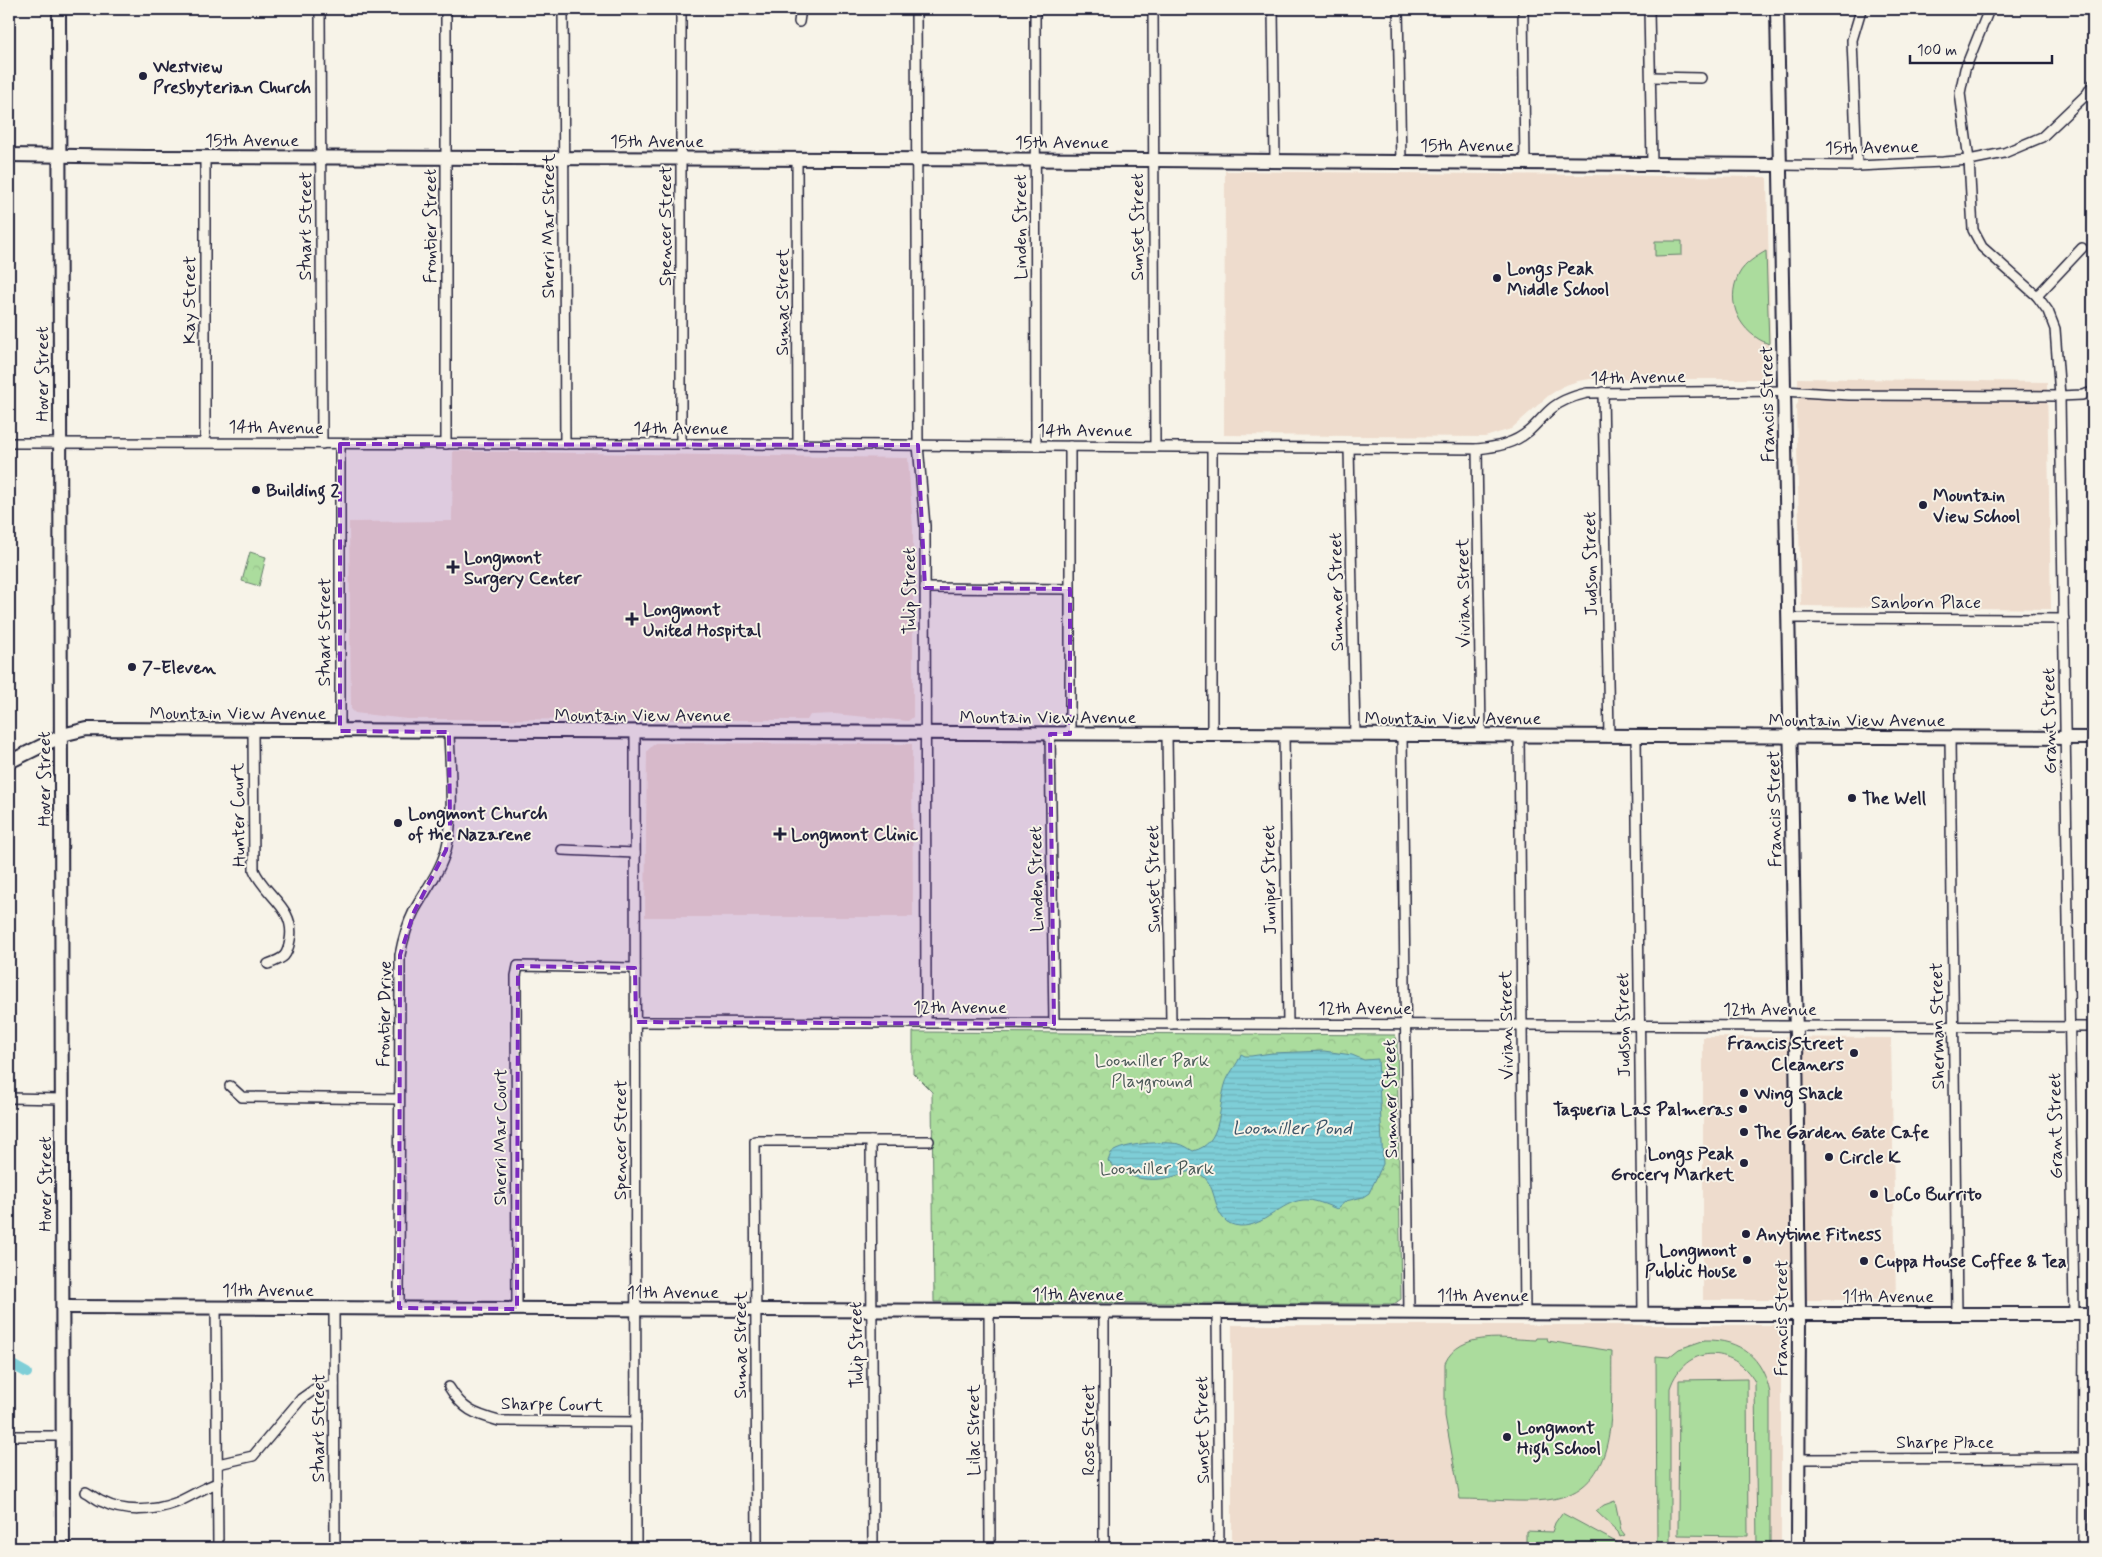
<svg xmlns="http://www.w3.org/2000/svg" width="2102" height="1557" font-family="Mynerve,sans-serif">
  <style>
    .built { fill: #eedccd }
    .green { fill: #abdc9d; stroke: #667f6c }
    .park { fill: url(#park-crowns); stroke: #667f6c }
    .water { fill: url(#water-rules); stroke: #598999 }
    .lines { fill: none; stroke-linecap: round; stroke-linejoin: round }
    .canal { stroke: #7eced7; stroke-width: 10 }
    .street-casing { stroke: #22223b; stroke-width: 12 }
    .secondary-casing { stroke: #22223b; stroke-width: 16 }
    .street { stroke: #f7f3e8; stroke-width: 9 }
    .secondary { stroke: #f7f3e8; stroke-width: 12 }
    .marked { fill: #7b2cbf; fill-opacity: 0.2; stroke: #7b2cbf; stroke-width: 4; stroke-dasharray: 10 6; stroke-linejoin: round }
    .poi-dot { fill: #22223b; stroke: #f7f3e8; stroke-width: 2 }
    .labels { text-anchor: middle; stroke-width: 4; stroke-linejoin: round; paint-order: stroke }
    .poi-label { font-size: 18px; font-weight: bold; fill: #22223b; stroke: #f7f3e8; text-anchor: start }
    .street-label { font-size: 18px; fill: #22223b; stroke: #f7f3e8 }
    .park-label { font-size: 18px; fill: #4b5a58; stroke: #f7f3e8 }
    .water-label { font-size: 19px; font-style: italic; fill: #3e566a; stroke: #f7f3e8 }
  </style>
  <defs>
    <pattern id="park-crowns" width="20" height="18" patternUnits="userSpaceOnUse" patternTransform="scale(1.25)"><rect width="20" height="18" fill="#abdc9d"/><path d="M2 6a3 3 0 1 1 6 0M12 15a3 3 0 1 1 6 0" fill="none" stroke="#93bc88"/></pattern>
    <pattern id="water-rules" width="6" height="5" patternUnits="userSpaceOnUse" patternTransform="scale(1.25)"><rect width="6" height="5" fill="#7eced7"/><path d="M0 2.5h6" fill="none" stroke="#6db1b9"/></pattern>
  </defs>
  <rect width="100%" height="100%" fill="#f7f3e8"/>
  <filter id="ink" filterUnits="userSpaceOnUse"><feTurbulence type="fractalNoise" baseFrequency=".02" numOctaves="2"/><feDisplacementMap in="SourceGraphic" scale="10" xChannelSelector="R" yChannelSelector="G"/><feConvolveMatrix kernelMatrix="1 2 1 2 8 2 1 2 1" color-interpolation-filters="sRGB"/></filter>
  <g filter="url(#ink)">
    <g class="built">
      <polygon points="1225,171 1767,177 1771,375 1770,378 1765,379 1590,379 1578,381 1563,386 1548,396 1511,429 1485,437 1224,435"/>
      <polygon points="1798,378 2047,382 2051,609 1801,606 1796,406 1798,403"/>
      <polygon points="453,451 908,458 913,529 913,717 908,721 835,714 810,715 807,720 407,719 355,713 351,709 349,522 452,521"/>
      <polygon points="655,743 912,744 913,917 645,917 647,751"/>
      <polygon points="1703,1037 1891,1038 1896,1300 1703,1300"/>
      <rect x="1232" y="1325" width="549" height="223"/>
    </g>
    <g class="green">
      <polygon points="1655,241 1682,241 1682,255 1655,256"/>
      <path d="M1766,251L1769,344C1741,334 1724,303 1739,274C1745,263 1756,257 1766,251Z"/>
      <path d="M1536,1338H1547L1548,1341L1612,1351C1610,1406 1623,1491 1547,1500C1519,1503 1488,1499 1460,1499L1445,1416V1363C1460,1330 1505,1339 1535,1340Z"/>
      <path d="M1705,1340C1741,1339 1763,1358 1770,1393V1548H1757L1755,1382C1733,1344 1685,1344 1670,1388V1548H1657L1656,1356L1669,1357L1679,1349Z"/>
      <polygon points="1747,1379 1748,1536 1678,1535 1679,1380"/>
      <polygon points="1615,1501 1621,1530 1625,1535 1620,1537 1618,1532 1596,1511 1604,1505"/>
      <polygon points="1562,1513 1627,1548 1526,1548 1526,1531 1552,1532 1555,1523"/>
    </g>
    <g class="park">
      <polygon points="250,552 266,557 259,586 242,581"/>
      <polygon points="913,1032 1395,1035 1397,1040 1401,1299 1394,1304 934,1302 932,1092 913,1073"/>
    </g>
    <path class="water" d="M1324,1051L1352,1055L1364,1060L1378,1059L1383,1164L1369,1193L1363,1197L1346,1201L1337,1209C1327,1205 1314,1199 1303,1200C1280,1202 1265,1227 1240,1226C1208,1224 1222,1184 1198,1173C1190,1169 1183,1174 1175,1176C1152,1183 1126,1180 1108,1161L1111,1153C1124,1143 1163,1141 1179,1144C1184,1145 1188,1148 1193,1151C1223,1144 1218,1108 1225,1085C1228,1073 1238,1065 1241,1054L1245,1056H1251L1272,1053Z"/>
    <g class="lines">
      <polyline class="canal" points="9,1363 27,1373"/>
      <defs>
        <g id="street">
          <polyline points="320,9 322,444"/>
          <polyline points="446,9 446,444"/>
          <polyline points="563,9 565,444"/>
          <polyline points="681,9 681,444"/>
          <polyline points="916,9 918,445 925,526 926,1023"/>
          <polyline points="1035,9 1036,446"/>
          <polyline points="1153,9 1155,446"/>
          <polyline points="1273,9 1275,161"/>
          <polyline points="1398,9 1401,162"/>
          <polyline points="1523,9 1525,163"/>
          <polyline points="1649,9 1652,164"/>
          <polyline points="1988,12 1965,69 1960,93 1969,160 1973,230 1982,247 2037,296 2048,311 2055,329 2060,396 2074,1314"/>
          <polyline points="799,22 801,9"/>
          <polyline points="1651,77 1701,78"/>
          <polyline points="2087,94 2093,84"/>
          <polyline points="205,158 205,442"/>
          <polyline points="797,159 798,444"/>
          <polyline points="1780,165 1857,166 1943,162 1969,160 2004,153 2042,137 2087,94 2093,98"/>
          <polyline points="1857,166 1852,40 1861,10"/>
          <polyline points="2037,296 2082,248"/>
          <polyline points="1603,392 1609,737"/>
          <path d="M9,443L740,444L1477,449C1496,447 1514,444 1529,431C1537,424 1543,416 1551,409C1561,400 1574,396 1587,393L1784,391L1849,395L2060,396L2082,395L2093,392"/>
          <polyline points="340,444 340,731"/>
          <polyline points="1212,447 1212,735"/>
          <polyline points="1349,448 1355,735"/>
          <polyline points="1477,449 1481,736"/>
          <polyline points="925,588 1070,589"/>
          <polyline points="1788,618 2064,619"/>
          <path d="M253,731L254,870C265,896 296,908 290,940C287,957 284,958 268,964"/>
          <polyline points="635,732 636,1548"/>
          <polyline points="1050,734 1054,1024"/>
          <polyline points="1070,734 1070,446"/>
          <polyline points="1167,735 1171,1024"/>
          <polyline points="1284,735 1288,1024"/>
          <polyline points="1402,736 1409,1313"/>
          <polyline points="1519,736 1525,1313"/>
          <polyline points="1636,737 1643,1313"/>
          <polyline points="1950,738 1957,1314"/>
          <polyline points="562,850 635,853"/>
          <polyline points="636,1022 2093,1027"/>
          <polyline points="230,1086 242,1097 399,1099"/>
          <polyline points="9,1098 62,1099"/>
          <polyline points="871,1141 873,1548"/>
          <polyline points="216,1307 218,1548"/>
          <polyline points="334,1308 335,1548"/>
          <path d="M399,1308L400,955C403,939 407,925 414,911C425,891 440,872 446,850C455,818 450,766 449,732"/>
          <polyline points="517,1309 516,976 518,966 635,968"/>
          <polyline points="989,1311 990,1548"/>
          <polyline points="1217,1312 1219,1548"/>
          <path d="M449,1387C463,1410 474,1414 499,1421L636,1422"/>
          <polyline points="9,1436 63,1436"/>
          <polyline points="1798,1459 2093,1458"/>
          <polyline points="218,1464 253,1456 301,1399 315,1389 334,1385"/>
          <path d="M86,1492C92,1495 97,1500 103,1502C124,1513 154,1511 175,1503C190,1497 202,1488 218,1483"/>
          <polyline points="757,1548 755,1141 929,1141"/>
          <polyline points="1104,1548 1104,1311"/>
          <polyline points="2083,1548 2084,1314"/>
        </g>
        <g id="secondary">
          <polyline points="59,9 63,1548"/>
          <polyline points="1777,9 1796,1038 1799,1314 1798,1548"/>
          <polyline points="9,155 145,157 1153,160 1780,165"/>
          <polyline points="9,762 66,734 87,729 2093,738"/>
          <polyline points="63,1307 1718,1314 2093,1314"/>
        </g>
      </defs>
      <use href="#street" class="street-casing"/>
      <use href="#secondary" class="secondary-casing"/>
      <use href="#street" class="street"/>
      <use href="#secondary" class="secondary"/>
    </g>
  </g>
  <path class="marked" d="M340,444L918,445L925,588L1070,589V734H1050L1054,1024L636,1022L635,968L518,966L517,1309L399,1308L400,955L414,912L446,850L450,827L449,732L340,731Z"/>
  <g class="poi-dot">
    <circle cx="143" cy="76" r="5"/>
    <circle cx="1497" cy="278" r="5"/>
    <circle cx="256" cy="490" r="5"/>
    <circle cx="1923" cy="505" r="5"/>
    <path d="M450.5 559.5h5v5h5v5h-5v5h-5v-5h-5v-5h5z"/>
    <path d="M629.5 611.5h5v5h5v5h-5v5h-5v-5h-5v-5h5z"/>
    <circle cx="132" cy="667" r="5"/>
    <circle cx="1852" cy="798" r="5"/>
    <circle cx="398" cy="823" r="5"/>
    <path d="M777.5 826.5h5v5h5v5h-5v5h-5v-5h-5v-5h5z"/>
    <circle cx="1854" cy="1053" r="5"/>
    <circle cx="1744" cy="1093" r="5"/>
    <circle cx="1743" cy="1109" r="5"/>
    <circle cx="1744" cy="1132" r="5"/>
    <circle cx="1829" cy="1157" r="5"/>
    <circle cx="1744" cy="1163" r="5"/>
    <circle cx="1874" cy="1194" r="5"/>
    <circle cx="1746" cy="1234" r="5"/>
    <circle cx="1747" cy="1260" r="5"/>
    <circle cx="1864" cy="1261" r="5"/>
    <circle cx="1507" cy="1437" r="5"/>
  </g>
  <g class="labels">
    <g class="poi-label">
      <text x="153" y="72">Westview<tspan x="153" dy="21">Presbyterian Church</tspan></text>
      <text x="1507" y="274">Longs Peak<tspan x="1507" dy="21">Middle School</tspan></text>
      <text x="266" y="496">Building 2</text>
      <text x="1933" y="501">Mountain<tspan x="1933" dy="21">View School</tspan></text>
      <text x="464" y="563">Longmont<tspan x="464" dy="21">Surgery Center</tspan></text>
      <text x="643" y="615">Longmont<tspan x="643" dy="21">United Hospital</tspan></text>
      <text x="142" y="673">7-Eleven</text>
      <text x="1862" y="804">The Well</text>
      <text x="408" y="819">Longmont Church<tspan x="408" dy="21">of the Nazarene</tspan></text>
      <text x="791" y="840">Longmont Clinic</text>
      <text x="1844" y="1049" text-anchor="end">Francis Street<tspan x="1844" dy="21">Cleaners</tspan></text>
      <text x="1754" y="1099">Wing Shack</text>
      <text x="1733" y="1115" text-anchor="end">Taqueria Las Palmeras</text>
      <text x="1754" y="1138">The Garden Gate Cafe</text>
      <text x="1734" y="1159" text-anchor="end">Longs Peak<tspan x="1734" dy="21">Grocery Market</tspan></text>
      <text x="1839" y="1163">Circle K</text>
      <text x="1884" y="1200">LoCo Burrito</text>
      <text x="1756" y="1240">Anytime Fitness</text>
      <text x="1737" y="1256" text-anchor="end">Longmont<tspan x="1737" dy="21">Public House</tspan></text>
      <text x="1874" y="1267">Cuppa House Coffee &amp; Tea</text>
      <text x="1517" y="1433">Longmont<tspan x="1517" dy="21">High School</tspan></text>
    </g>
    <g class="street-label">
      <text x="252" y="146">15th Avenue</text>
      <text x="657" y="147">15th Avenue</text>
      <text x="1062" y="148">15th Avenue</text>
      <text x="1467" y="151">15th Avenue</text>
      <text transform="translate(1872 147) rotate(-1)" y="6">15th Avenue</text>
      <text transform="translate(305 226) rotate(-90)" y="6">Stuart Street</text>
      <text transform="translate(430 226) rotate(-90)" y="6">Frontier Street</text>
      <text transform="translate(548 226) rotate(-90)" y="6">Sherri Mar Street</text>
      <text transform="translate(665 226) rotate(-90)" y="6">Spencer Street</text>
      <text transform="translate(1020 227) rotate(-90)" y="6">Linden Street</text>
      <text transform="translate(1137 227) rotate(-90)" y="6">Sunset Street</text>
      <text transform="translate(189 300) rotate(-90)" y="6">Kay Street</text>
      <text transform="translate(782 302) rotate(-90)" y="6">Sumac Street</text>
      <text transform="translate(42 374) rotate(-90)" y="6">Hover Street</text>
      <text transform="translate(1638 377) rotate(-1)" y="6">14th Avenue</text>
      <text transform="translate(1767 404) rotate(-91)" y="6">Francis Street</text>
      <text transform="translate(276 427) rotate(1)" y="6">14th Avenue</text>
      <text x="681" y="434">14th Avenue</text>
      <text x="1085" y="436">14th Avenue</text>
      <text transform="translate(1590 564) rotate(-91)" y="6">Judson Street</text>
      <text transform="translate(909 591) rotate(-90)" y="6">Tulip Street</text>
      <text transform="translate(1336 592) rotate(-91)" y="6">Sumner Street</text>
      <text transform="translate(1463 593) rotate(-91)" y="6">Vivian Street</text>
      <text x="1926" y="608">Sanborn Place</text>
      <text transform="translate(324 632) rotate(-90)" y="6">Stuart Street</text>
      <text x="238" y="719">Mountain View Avenue</text>
      <text x="643" y="721">Mountain View Avenue</text>
      <text x="1048" y="723">Mountain View Avenue</text>
      <text x="1453" y="724">Mountain View Avenue</text>
      <text x="1857" y="726">Mountain View Avenue</text>
      <text transform="translate(2049 721) rotate(-91)" y="6">Grant Street</text>
      <text transform="translate(44 779) rotate(-90)" y="6">Hover Street</text>
      <text transform="translate(1774 809) rotate(-91)" y="6">Francis Street</text>
      <text transform="translate(238 815) rotate(-91)" y="6">Hunter Court</text>
      <text transform="translate(1036 879) rotate(-91)" y="6">Linden Street</text>
      <text transform="translate(1153 879) rotate(-91)" y="6">Sunset Street</text>
      <text transform="translate(1269 880) rotate(-91)" y="6">Juniper Street</text>
      <text x="960" y="1013">12th Avenue</text>
      <text x="1365" y="1014">12th Avenue</text>
      <text x="1770" y="1015">12th Avenue</text>
      <text transform="translate(384 1014) rotate(-89)" y="6">Frontier Drive</text>
      <text transform="translate(1506 1025) rotate(-91)" y="6">Vivian Street</text>
      <text transform="translate(1623 1025) rotate(-91)" y="6">Judson Street</text>
      <text transform="translate(1937 1026) rotate(-91)" y="6">Sherman Street</text>
      <text transform="translate(1390 1099) rotate(-91)" y="6">Sumner Street</text>
      <text transform="translate(2055 1126) rotate(-91)" y="6">Grant Street</text>
      <text transform="translate(500 1137) rotate(-90)" y="6">Sherri Mar Court</text>
      <text transform="translate(620 1140) rotate(-90)" y="6">Spencer Street</text>
      <text transform="translate(45 1184) rotate(-90)" y="6">Hover Street</text>
      <text x="268" y="1296">11th Avenue</text>
      <text x="673" y="1298">11th Avenue</text>
      <text x="1078" y="1300">11th Avenue</text>
      <text x="1483" y="1301">11th Avenue</text>
      <text x="1888" y="1302">11th Avenue</text>
      <text transform="translate(1781 1318) rotate(-90)" y="6">Francis Street</text>
      <text transform="translate(740 1345) rotate(-90)" y="6">Sumac Street</text>
      <text transform="translate(856 1345) rotate(-91)" y="6">Tulip Street</text>
      <text transform="translate(552 1404) rotate(1)" y="6">Sharpe Court</text>
      <text transform="translate(318 1428) rotate(-90)" y="6">Stuart Street</text>
      <text transform="translate(973 1430) rotate(-90)" y="6">Lilac Street</text>
      <text transform="translate(1088 1430) rotate(-90)" y="6">Rose Street</text>
      <text transform="translate(1202 1430) rotate(-91)" y="6">Sunset Street</text>
      <text x="1945" y="1448">Sharpe Place</text>
    </g>
    <g class="park-label">
      <text x="1152" y="1066">Loomiller Park<tspan x="1152" dy="21">Playground</tspan></text>
      <text x="1157" y="1174">Loomiller Park</text>
    </g>
    <g class="water-label">
      <text x="1292" y="1134">Loomiller Pond</text>
    </g>
  </g>
  <rect width="2102" height="1557" fill="none" stroke="#f7f3e8" stroke-width="30"/>
  <rect x="15" y="15" width="2072" height="1527" fill="none" stroke="#22223b" stroke-width="2" filter="url(#ink)"/>
  <path d="M1910 55v8h142v-8" fill="none" stroke="#22223b" stroke-width="2.5"/>
  <text x="1917" y="55" font-size="15" fill="#22223b" stroke="#f7f3e8" stroke-width="4" paint-order="stroke">100 m</text>
</svg>
